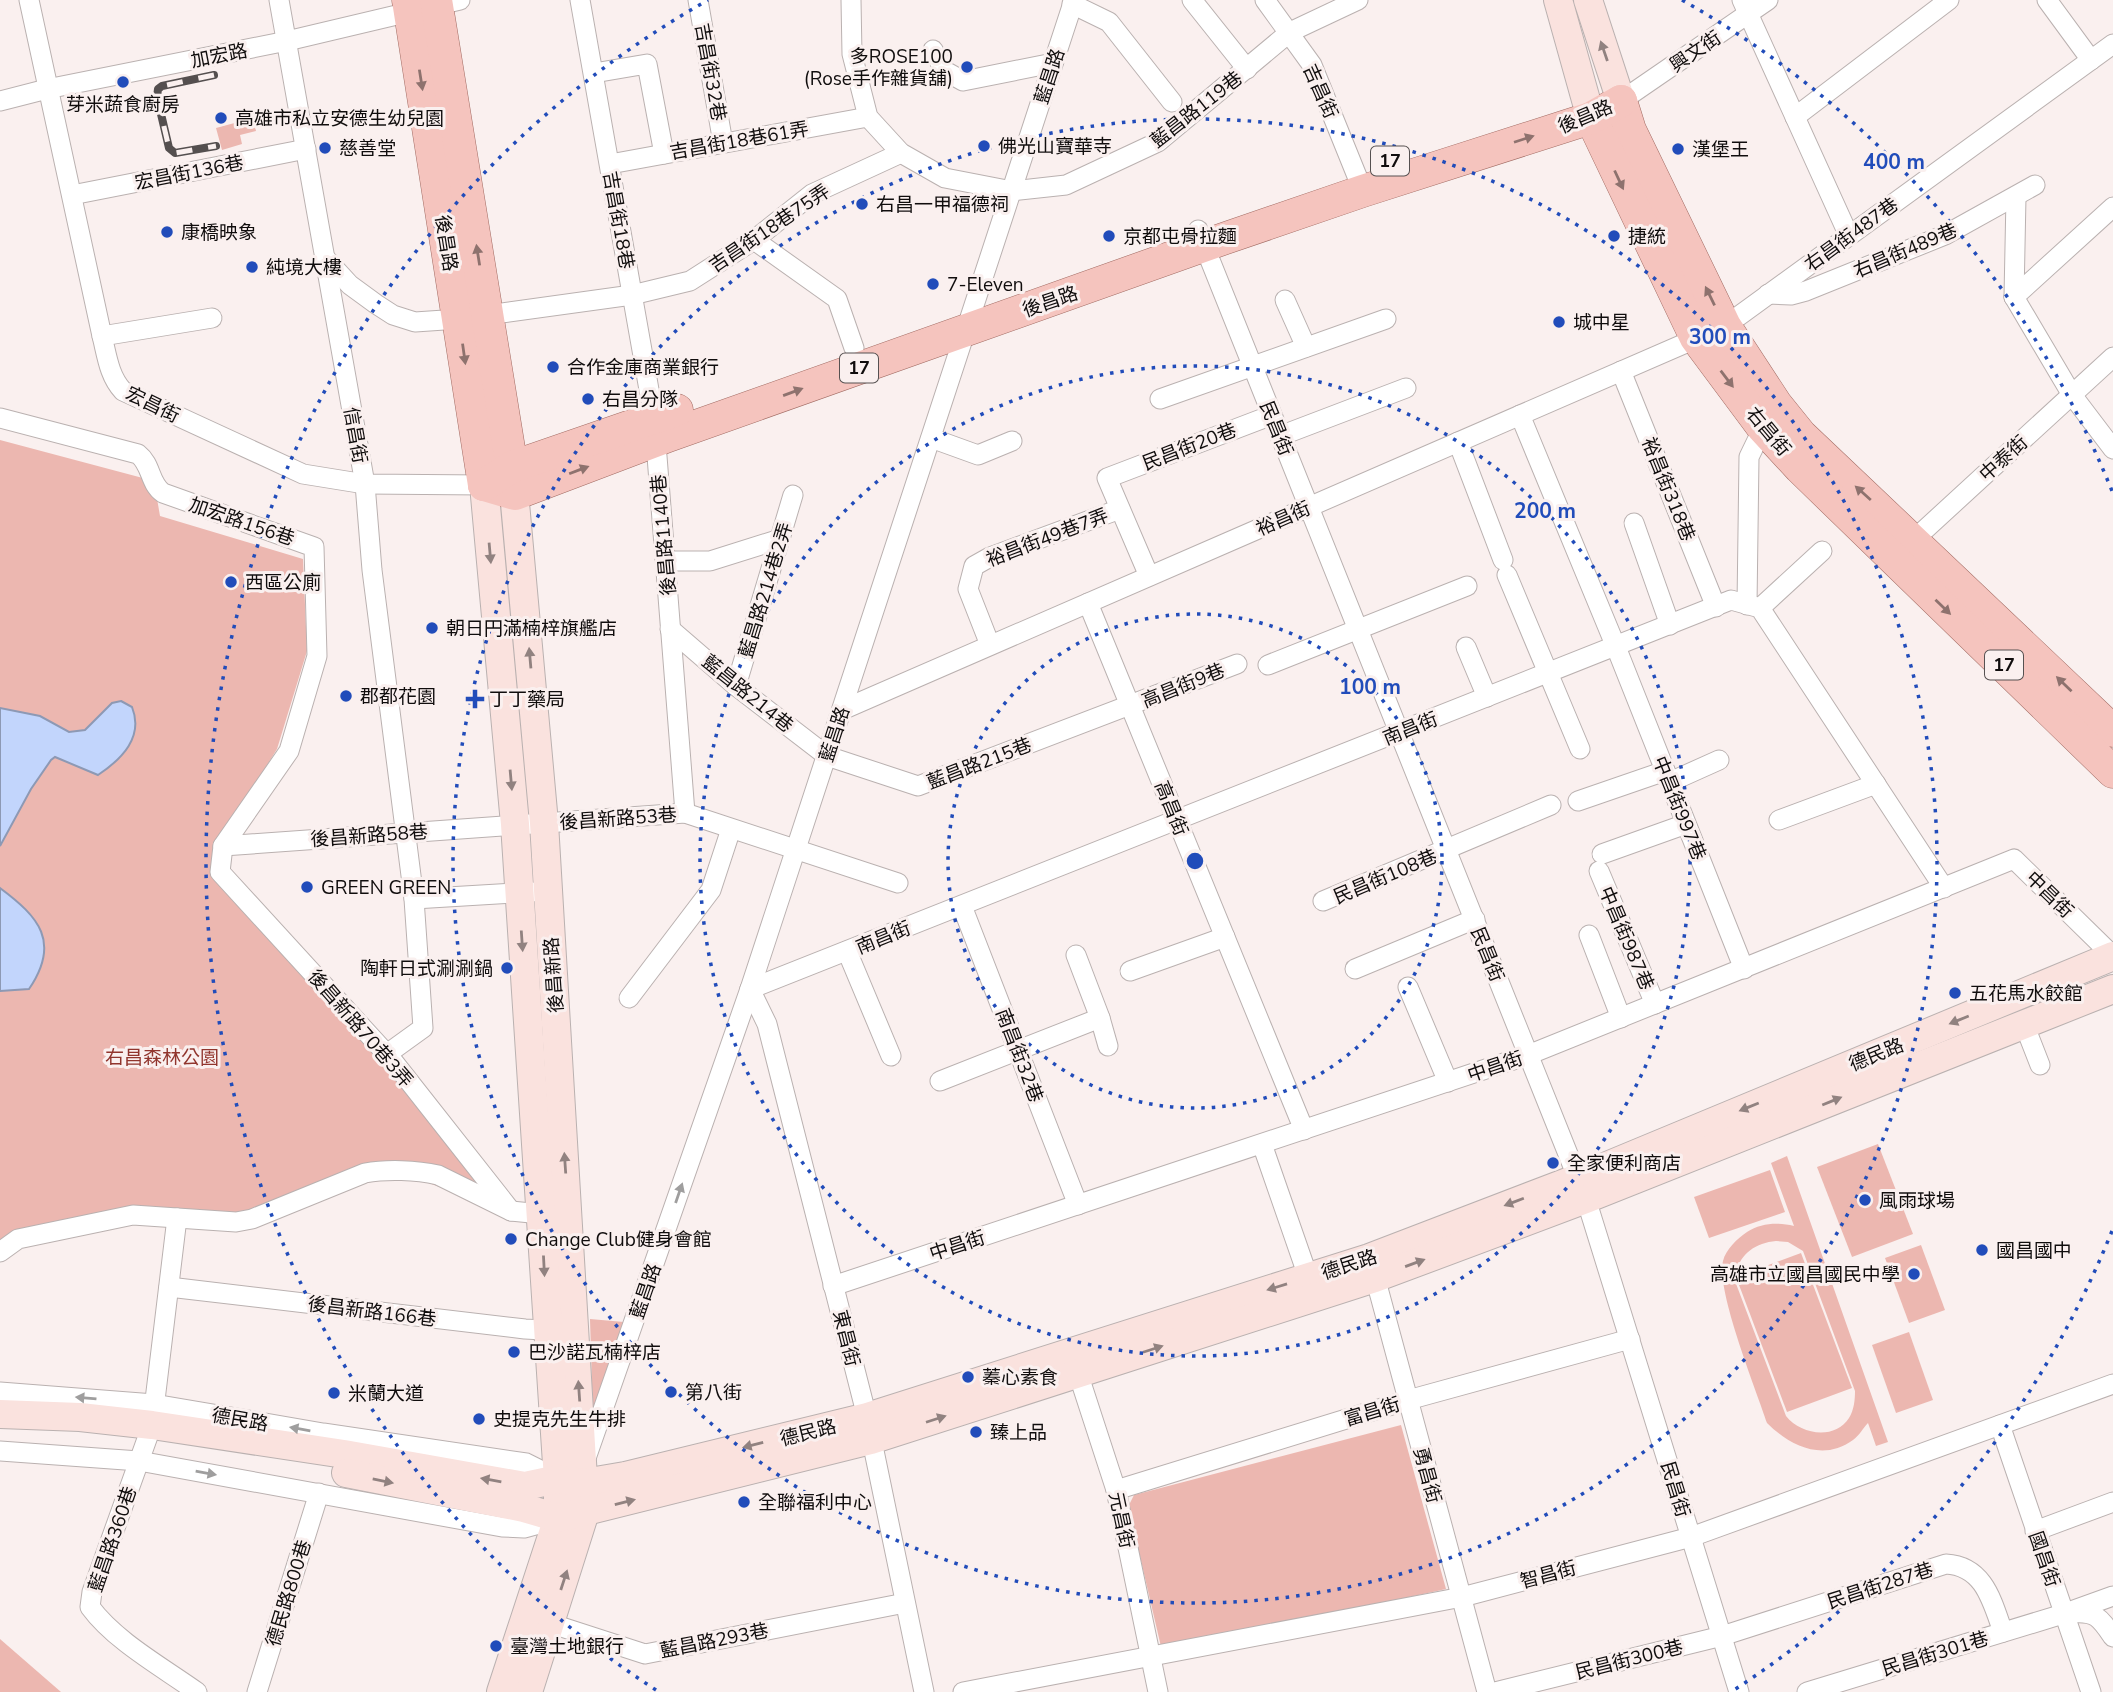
<svg xmlns="http://www.w3.org/2000/svg" width="2113" height="1692" font-family="'Nunito Sans','Noto Sans TC',sans-serif">
  <style>
    .green { fill: #ecb7b0; fill-rule: evenodd }
    .water { fill: #c2d5fc; stroke: #8d99b4; stroke-width: 2 }
    .lines { fill: none; stroke-linecap: round; stroke-linejoin: round }
    .street-casing { stroke: #bab1b0; stroke-width: 21 }
    .secondary-casing { stroke: #bab1b0; stroke-width: 30 }
    .primary-casing { stroke: #a16b63; stroke-width: 33 }
    .street { stroke: #fff; stroke-width: 19 }
    .secondary { stroke: #fae2de; stroke-width: 28 }
    .primary { stroke: #f5c4be; stroke-width: 32 }
    .rail-casing { stroke: #544f4f; stroke-width: 8 }
    .rail { stroke: #faf0ef; stroke-width: 5; stroke-dasharray: 16; stroke-linecap: butt }
    .oneway { fill: #918280 }
    .oneway2 { fill: #8e726e }
    .oneway3 { fill: #9f9e9e }
    .ring { fill: none; stroke: #214cba; stroke-width: 3.5; stroke-dasharray: 3.5 7 }
    .poi-dot { fill: #214cba; stroke: #faf0ef; stroke-width: 2.5 }
    .labels { text-anchor: middle; stroke-width: 6; stroke-linejoin: round; paint-order: stroke }
    .shield { fill: #faf0ef; stroke: #565151; stroke-width: 2 }
    .shield-label { font-size: 18px; font-weight: bold; fill: #100d0d }
    .street-label { font-size: 19px; fill: #100d0d; stroke: #faf0ef }
    .poi-label { font-size: 19px; fill: #100d0d; stroke: #faf0ef; text-anchor: start }
    .park-label { font-size: 19px; fill: #91352d; stroke: #faf0ef }
    .centre { fill: #214cba; stroke: #faf0ef; stroke-width: 3.5 }
    .ring-label { font-size: 21px; text-anchor: middle; font-weight: bold; fill: #214cba; stroke: #faf0ef; stroke-width: 6; stroke-linejoin: round; paint-order: stroke }
  </style>
  <rect width="100%" height="100%" fill="#faf0ef"/>
  <g class="green">
    <polygon points="253,118 256,131 240,135 242,144 222,150 216,128"/>
    <polygon points="0,440 154,481 160,516 303,559 307,651 277,749 219,843 214,863 385,1060 493,1206 420,1180 369,1177 238,1223 107,1214 0,1251"/>
    <polygon points="1878,1144 1913,1234 1852,1257 1817,1167"/>
    <path d="M1787,1156L1888,1442L1876,1446L1868,1423C1863,1428 1859,1436 1853,1440C1823,1462 1790,1446 1767,1423C1756,1389 1716,1291 1723,1261C1726,1249 1737,1239 1747,1232C1761,1223 1778,1222 1794,1226L1771,1163ZM1776,1241L1788,1242L1803,1251L1855,1391C1855,1400 1854,1410 1849,1418C1835,1440 1801,1435 1786,1416L1735,1281C1736,1257 1753,1243 1776,1241Z"/>
    <polygon points="1770,1170 1785,1212 1709,1238 1694,1197"/>
    <polygon points="1921,1245 1945,1310 1909,1323 1885,1258"/>
    <polygon points="1801,1253 1852,1388 1787,1412 1736,1277"/>
    <polygon points="590,1319 624,1322 593,1417"/>
    <polygon points="1909,1332 1933,1400 1896,1413 1872,1345"/>
    <polygon points="1401,1425 1446,1589 1162,1651 1132,1522 1129,1505 1134,1495"/>
    <polygon points="0,1639 61,1692 0,1692"/>
  </g>
  <g class="water">
    <path d="M121,701L132,707C144,737 122,759 98,775L55,757L51,760L31,789L0,846V708L40,716L69,732L85,730L112,703Z"/>
    <path d="M0,888C39,917 61,942 29,989L0,991Z"/>
  </g>
  <g class="lines">
    <defs>
      <g id="street">
        <path d="M29,0L102,336C107,356 109,376 123,391L303,474L365,484L484,485"/>
        <polyline points="279,0 365,484 372,570 414,899 423,1028 387,1054"/>
        <polyline points="580,0 654,418 685,813"/>
        <polyline points="698,0 723,143"/>
        <polyline points="851,0 852,54 868,117 901,153 945,178 1012,191 1066,185 1158,142 1290,32 1358,0"/>
        <polyline points="1192,0 1247,69"/>
        <polyline points="1265,0 1312,65 1363,191"/>
        <polyline points="1742,0 1849,236"/>
        <polyline points="2047,0 2091,60"/>
        <polyline points="1072,4 1109,22 1172,102"/>
        <polyline points="933,50 945,71 963,81 1053,63"/>
        <polyline points="594,73 647,64 664,154"/>
        <polyline points="0,101 47,89 287,41 460,0"/>
        <polyline points="1621,101 1768,0"/>
        <polyline points="1795,117 1949,0"/>
        <polyline points="610,164 868,117"/>
        <polyline points="72,195 306,149"/>
        <polyline points="1198,230 1586,1199 1739,1692"/>
        <polyline points="754,240 837,299 854,348"/>
        <polyline points="326,259 350,285 376,304 393,315 415,322 459,319 632,295 690,281 754,240 812,194 901,153"/>
        <polyline points="1768,294 1791,295 1806,291 1945,235 2035,185"/>
        <polyline points="2014,297 2072,395 2113,449"/>
        <polyline points="2014,297 2113,207"/>
        <polyline points="2014,297 2016,197"/>
        <polyline points="1285,300 1306,347"/>
        <polyline points="102,336 212,318"/>
        <polyline points="1621,371 1716,607"/>
        <polyline points="1160,399 1386,319"/>
        <polyline points="1520,415 1616,647 1744,969"/>
        <path d="M0,418L138,454C152,465 149,483 163,493L314,547L317,656L289,751L223,846L220,872L393,1061L511,1211"/>
        <polyline points="1280,436 1406,388"/>
        <polyline points="931,438 978,455 1012,441"/>
        <polyline points="1458,442 1503,560"/>
        <polyline points="1634,523 1670,625"/>
        <polyline points="1907,546 2113,357"/>
        <polyline points="665,561 710,561 780,539"/>
        <polyline points="1507,575 1580,749"/>
        <polyline points="1149,576 1107,478 1272,415"/>
        <polyline points="1088,603 1304,1130"/>
        <polyline points="1747,605 1749,457 1763,428"/>
        <polyline points="1760,608 1822,551"/>
        <polyline points="670,629 736,686 827,756 918,786 1237,664"/>
        <polyline points="990,645 968,589 974,566 990,557 1120,509"/>
        <polyline points="1466,647 1487,697"/>
        <polyline points="1268,665 1467,586"/>
        <polyline points="736,686 793,495"/>
        <polyline points="842,710 1725,326 2113,44"/>
        <polyline points="1670,782 1719,760"/>
        <polyline points="1578,801 1665,771"/>
        <polyline points="1779,820 1876,784"/>
        <polyline points="223,846 685,813 898,883"/>
        <polyline points="1602,854 1686,824"/>
        <polyline points="1599,871 1655,1004"/>
        <polyline points="414,899 532,892"/>
        <polyline points="1323,901 1551,805"/>
        <polyline points="962,906 1078,1205"/>
        <polyline points="1589,935 1621,1018"/>
        <polyline points="847,951 891,1056"/>
        <polyline points="1076,955 1100,1018 1108,1046"/>
        <polyline points="1355,969 1475,919"/>
        <polyline points="1130,971 1225,937"/>
        <polyline points="1408,987 1448,1082"/>
        <polyline points="750,989 1731,600 1760,608 1944,888"/>
        <polyline points="750,989 767,1024 867,1417 924,1692"/>
        <polyline points="629,998 711,890 731,829"/>
        <polyline points="2024,1024 2040,1065"/>
        <polyline points="940,1081 1100,1018"/>
        <polyline points="1262,1144 1312,1288"/>
        <path d="M177,1218L152,1425L92,1592L90,1607C115,1641 162,1667 197,1692"/>
        <path d="M0,1252L18,1239L133,1215L236,1222L252,1219L365,1173C387,1169 416,1170 438,1175L511,1211L551,1215"/>
        <polyline points="1372,1266 1487,1692"/>
        <polyline points="833,1286 1528,1055 2014,859 2113,956"/>
        <polyline points="169,1287 525,1329 561,1331"/>
        <polyline points="1075,1364 1116,1490 1158,1692"/>
        <polyline points="0,1392 154,1404 323,1433 526,1463 558,1479"/>
        <polyline points="2000,1425 2091,1692"/>
        <polyline points="0,1451 139,1461 502,1527 524,1528 557,1519"/>
        <polyline points="585,1461 750,989 1074,0"/>
        <polyline points="1116,1490 1408,1400 1630,1339"/>
        <polyline points="2035,1531 2113,1502"/>
        <path d="M2072,1613C2096,1611 2100,1618 2113,1637"/>
        <polyline points="540,1620 645,1654 905,1603"/>
        <polyline points="257,1692 319,1493"/>
        <polyline points="963,1692 1462,1597 1691,1537 2113,1384"/>
        <path d="M1495,1692L1722,1636L1946,1564C1984,1566 1992,1601 2003,1632"/>
        <polyline points="1807,1692 2063,1614 2113,1596"/>
      </g>
      <g id="secondary">
        <polyline points="1558,0 1591,118"/>
        <polyline points="1588,0 1621,101"/>
        <polyline points="512,470 544,823 585,1512 528,1692"/>
        <polyline points="484,485 515,824 558,1479 558,1518 501,1692"/>
        <polyline points="0,1414 80,1417 152,1425 344,1454 525,1486 558,1479 584,1483 625,1476 867,1417 1369,1258 1578,1178 2113,956"/>
        <polyline points="346,1473 524,1508 558,1518 871,1440 1375,1278 1586,1199 2113,989"/>
      </g>
      <g id="primary">
        <polyline points="408,0 484,485"/>
        <polyline points="436,0 512,467"/>
        <polyline points="1621,101 1630,130 1725,326 1776,404 1801,435 2113,731"/>
        <polyline points="1591,118 1696,338 1763,428 1800,468 2113,772"/>
        <polyline points="484,485 515,494 668,436 1223,239 1363,191 1591,118 1621,101"/>
        <polyline points="484,485 512,467 677,410"/>
      </g>
    </defs>
    <use href="#street" class="street-casing"/>
    <use href="#secondary" class="secondary-casing"/>
    <use href="#primary" class="primary-casing"/>
    <use href="#street" class="street"/>
    <use href="#secondary" class="secondary"/>
    <use href="#primary" class="primary"/>
    <defs>
      <polyline id="rail" points="214,75 162,86 158,89 157,97 169,148 175,153 216,146"/>
    </defs>
    <use href="#rail" class="rail-casing"/>
    <use href="#rail" class="rail"/>
  </g>
  <defs><path id="oneway-solid" d="M-6-.8H1V-3.2L6.5 0L1 3.2V.8H-6Z" transform="scale(1.75)"/></defs>
  <g class="oneway">
    <use href="#oneway-solid" transform="translate(1604 51) rotate(-109)"/>
    <use href="#oneway-solid" transform="translate(490 553) rotate(85)"/>
    <use href="#oneway-solid" transform="translate(530 658) rotate(-95)"/>
    <use href="#oneway-solid" transform="translate(511 780) rotate(85)"/>
    <use href="#oneway-solid" transform="translate(522 941) rotate(86)"/>
    <use href="#oneway-solid" transform="translate(1959 1020) rotate(158)"/>
    <use href="#oneway-solid" transform="translate(1832 1101) rotate(-22)"/>
    <use href="#oneway-solid" transform="translate(1749 1107) rotate(158)"/>
    <use href="#oneway-solid" transform="translate(565 1163) rotate(-94)"/>
    <use href="#oneway-solid" transform="translate(1514 1202) rotate(159)"/>
    <use href="#oneway-solid" transform="translate(1415 1263) rotate(-20)"/>
    <use href="#oneway-solid" transform="translate(544 1266) rotate(87)"/>
    <use href="#oneway-solid" transform="translate(1277 1287) rotate(163)"/>
    <use href="#oneway-solid" transform="translate(1153 1349) rotate(-18)"/>
    <use href="#oneway-solid" transform="translate(579 1391) rotate(-94)"/>
    <use href="#oneway-solid" transform="translate(936 1419) rotate(-18)"/>
    <use href="#oneway-solid" transform="translate(753 1445) rotate(166)"/>
    <use href="#oneway-solid" transform="translate(491 1480) rotate(-170)"/>
    <use href="#oneway-solid" transform="translate(383 1481) rotate(11)"/>
    <use href="#oneway-solid" transform="translate(625 1502) rotate(-14)"/>
    <use href="#oneway-solid" transform="translate(564 1580) rotate(-72)"/>
  </g>
  <g class="oneway2">
    <use href="#oneway-solid" transform="translate(421 80) rotate(81)"/>
    <use href="#oneway-solid" transform="translate(1524 139) rotate(-18)"/>
    <use href="#oneway-solid" transform="translate(1619 180) rotate(65)"/>
    <use href="#oneway-solid" transform="translate(478 255) rotate(-99)"/>
    <use href="#oneway-solid" transform="translate(1710 296) rotate(-116)"/>
    <use href="#oneway-solid" transform="translate(464 354) rotate(82)"/>
    <use href="#oneway-solid" transform="translate(1727 379) rotate(53)"/>
    <use href="#oneway-solid" transform="translate(793 392) rotate(-20)"/>
    <use href="#oneway-solid" transform="translate(579 470) rotate(-21)"/>
    <use href="#oneway-solid" transform="translate(1863 493) rotate(-138)"/>
    <use href="#oneway-solid" transform="translate(1943 607) rotate(44)"/>
    <use href="#oneway-solid" transform="translate(2064 684) rotate(-136)"/>
  </g>
  <g class="oneway3">
    <use href="#oneway-solid" transform="translate(679 1193) rotate(-71)"/>
    <use href="#oneway-solid" transform="translate(86 1398) rotate(-175)"/>
    <use href="#oneway-solid" transform="translate(300 1429) rotate(-170)"/>
    <use href="#oneway-solid" transform="translate(206 1473) rotate(10)"/>
  </g>
  <g class="ring">
    <circle cx="1195" cy="861" r="247"/>
    <circle cx="1195" cy="861" r="495"/>
    <circle cx="1195" cy="861" r="742"/>
    <path d="M2112 1231A989 989 0 0 1 1734 1690M656 1690A989 989 0 0 1 708 0M1682 0A989 989 0 0 1 2112 491"/>
  </g>
  <g class="poi-dot">
    <circle cx="967" cy="67" r="7"/>
    <circle cx="123" cy="82" r="7"/>
    <circle cx="221" cy="118" r="7"/>
    <circle cx="984" cy="146" r="7"/>
    <circle cx="325" cy="148" r="7"/>
    <circle cx="1678" cy="149" r="7"/>
    <circle cx="862" cy="204" r="7"/>
    <circle cx="167" cy="232" r="7"/>
    <circle cx="1109" cy="236" r="7"/>
    <circle cx="1614" cy="236" r="7"/>
    <circle cx="252" cy="267" r="7"/>
    <circle cx="933" cy="284" r="7"/>
    <circle cx="1559" cy="322" r="7"/>
    <circle cx="553" cy="367" r="7"/>
    <circle cx="588" cy="399" r="7"/>
    <circle cx="231" cy="582" r="7"/>
    <circle cx="432" cy="628" r="7"/>
    <circle cx="346" cy="696" r="7"/>
    <path d="M471.5 688.5h7v7h7v7h-7v7h-7v-7h-7v-7h7z"/>
    <circle cx="307" cy="887" r="7"/>
    <circle cx="507" cy="968" r="7"/>
    <circle cx="1955" cy="993" r="7"/>
    <circle cx="1553" cy="1163" r="7"/>
    <circle cx="1865" cy="1200" r="7"/>
    <circle cx="511" cy="1239" r="7"/>
    <circle cx="1982" cy="1250" r="7"/>
    <circle cx="1914" cy="1274" r="7"/>
    <circle cx="514" cy="1352" r="7"/>
    <circle cx="968" cy="1377" r="7"/>
    <circle cx="671" cy="1392" r="7"/>
    <circle cx="334" cy="1393" r="7"/>
    <circle cx="479" cy="1419" r="7"/>
    <circle cx="976" cy="1432" r="7"/>
    <circle cx="744" cy="1502" r="7"/>
    <circle cx="496" cy="1646" r="7"/>
  </g>
  <g class="labels">
    <g class="shield">
      <rect x="1371" y="146.5" width="38" height="29" rx="5"/>
      <rect x="840" y="353.5" width="38" height="29" rx="5"/>
      <rect x="1985" y="650.5" width="38" height="29" rx="5"/>
    </g>
    <g class="shield-label">
      <text x="1390" y="167">17</text>
      <text x="859" y="374">17</text>
      <text x="2004" y="671">17</text>
    </g>
    <g class="street-label">
      <text transform="translate(1695 51) rotate(-34)" y="7">興文街</text>
      <text transform="translate(219 55) rotate(-11)" y="7">加宏路</text>
      <text transform="translate(711 72) rotate(80)" y="7">吉昌街32巷</text>
      <text transform="translate(1049 76) rotate(-72)" y="7">藍昌路</text>
      <text transform="translate(1321 91) rotate(66)" y="7">吉昌街</text>
      <text transform="translate(1196 109) rotate(-38)" y="7">藍昌路119巷</text>
      <text transform="translate(1585 116) rotate(-23)" y="7">後昌路</text>
      <text transform="translate(739 140) rotate(-10)" y="7">吉昌街18巷61弄</text>
      <text transform="translate(189 172) rotate(-11)" y="7">宏昌街136巷</text>
      <text transform="translate(619 220) rotate(80)" y="7">吉昌街18巷</text>
      <text transform="translate(769 228) rotate(-34)" y="7">吉昌街18巷75弄</text>
      <text transform="translate(1851 234) rotate(-36)" y="7">右昌街487巷</text>
      <text transform="translate(447 243) rotate(81)" y="7">後昌路</text>
      <text transform="translate(1905 250) rotate(-23)" y="7">右昌街489巷</text>
      <text transform="translate(1050 301) rotate(-19)" y="7">後昌路</text>
      <text transform="translate(153 404) rotate(26)" y="7">宏昌街</text>
      <text transform="translate(1277 428) rotate(68)" y="7">民昌街</text>
      <text transform="translate(1769 431) rotate(50)" y="7">右昌街</text>
      <text transform="translate(356 435) rotate(80)" y="7">信昌街</text>
      <text transform="translate(1189 446) rotate(-21)" y="7">民昌街20巷</text>
      <text transform="translate(2003 458) rotate(-42)" y="7">中泰街</text>
      <text transform="translate(1669 489) rotate(68)" y="7">裕昌街318巷</text>
      <text transform="translate(1283 518) rotate(-24)" y="7">裕昌街</text>
      <text transform="translate(242 521) rotate(19)" y="7">加宏路156巷</text>
      <text transform="translate(663 535) rotate(-95)" y="7">後昌路1140巷</text>
      <text transform="translate(1047 537) rotate(-21)" y="7">裕昌街49巷7弄</text>
      <text transform="translate(765 590) rotate(-73)" y="7">藍昌路214巷2弄</text>
      <text transform="translate(1183 685) rotate(-22)" y="7">高昌街9巷</text>
      <text transform="translate(748 693) rotate(39)" y="7">藍昌路214巷</text>
      <text transform="translate(1410 728) rotate(-22)" y="7">南昌街</text>
      <text transform="translate(834 734) rotate(-72)" y="7">藍昌路</text>
      <text transform="translate(979 763) rotate(-21)" y="7">藍昌路215巷</text>
      <text transform="translate(1172 808) rotate(68)" y="7">高昌街</text>
      <text transform="translate(1680 808) rotate(68)" y="7">中昌街997巷</text>
      <text transform="translate(618 818) rotate(-4)" y="7">後昌新路53巷</text>
      <text transform="translate(369 835) rotate(-4)" y="7">後昌新路58巷</text>
      <text transform="translate(1385 876) rotate(-23)" y="7">民昌街108巷</text>
      <text transform="translate(2050 894) rotate(44)" y="7">中昌街</text>
      <text transform="translate(883 937) rotate(-22)" y="7">南昌街</text>
      <text transform="translate(1627 938) rotate(67)" y="7">中昌街987巷</text>
      <text transform="translate(1488 954) rotate(68)" y="7">民昌街</text>
      <text transform="translate(553 975) rotate(-94)" y="7">後昌新路</text>
      <text transform="translate(361 1028) rotate(49)" y="7">後昌新路70巷3弄</text>
      <text transform="translate(1876 1054) rotate(-22)" y="7">德民路</text>
      <text transform="translate(1020 1055) rotate(69)" y="7">南昌街32巷</text>
      <text transform="translate(1495 1066) rotate(-19)" y="7">中昌街</text>
      <text transform="translate(957 1245) rotate(-18)" y="7">中昌街</text>
      <text transform="translate(1349 1264) rotate(-18)" y="7">德民路</text>
      <text transform="translate(645 1291) rotate(-71)" y="7">藍昌路</text>
      <text transform="translate(372 1311) rotate(7)" y="7">後昌新路166巷</text>
      <text transform="translate(847 1338) rotate(76)" y="7">東昌街</text>
      <text transform="translate(1372 1411) rotate(-17)" y="7">富昌街</text>
      <text transform="translate(240 1419) rotate(10)" y="7">德民路</text>
      <text transform="translate(808 1432) rotate(-14)" y="7">德民路</text>
      <text transform="translate(1428 1475) rotate(75)" y="7">勇昌街</text>
      <text transform="translate(1676 1489) rotate(73)" y="7">民昌街</text>
      <text transform="translate(1122 1520) rotate(78)" y="7">元昌街</text>
      <text transform="translate(112 1539) rotate(-71)" y="7">藍昌路360巷</text>
      <text transform="translate(2045 1559) rotate(71)" y="7">國昌街</text>
      <text transform="translate(1548 1574) rotate(-15)" y="7">智昌街</text>
      <text transform="translate(1880 1585) rotate(-18)" y="7">民昌街287巷</text>
      <text transform="translate(288 1593) rotate(-73)" y="7">德民路800巷</text>
      <text transform="translate(714 1640) rotate(-11)" y="7">藍昌路293巷</text>
      <text transform="translate(1935 1653) rotate(-17)" y="7">民昌街301巷</text>
      <text transform="translate(1629 1659) rotate(-14)" y="7">民昌街300巷</text>
    </g>
    <g class="poi-label">
      <text x="953" y="63" text-anchor="end">多ROSE100<tspan x="953" dy="22">(Rose手作雜貨舖)</tspan></text>
      <text x="123" y="111" text-anchor="middle">芽米蔬食廚房</text>
      <text x="235" y="125">高雄市私立安德生幼兒園</text>
      <text x="998" y="153">佛光山寶華寺</text>
      <text x="339" y="155">慈善堂</text>
      <text x="1692" y="156">漢堡王</text>
      <text x="876" y="211">右昌一甲福德祠</text>
      <text x="181" y="239">康橋映象</text>
      <text x="1123" y="243">京都屯骨拉麵</text>
      <text x="1628" y="243">捷統</text>
      <text x="266" y="274">純境大樓</text>
      <text x="947" y="291">7-Eleven</text>
      <text x="1573" y="329">城中星</text>
      <text x="567" y="374">合作金庫商業銀行</text>
      <text x="602" y="406">右昌分隊</text>
      <text x="245" y="589">西區公廁</text>
      <text x="446" y="635">朝日円滿楠梓旗艦店</text>
      <text x="360" y="703">郡都花園</text>
      <text x="489" y="706">丁丁藥局</text>
      <text x="321" y="894">GREEN GREEN</text>
      <text x="493" y="975" text-anchor="end">陶軒日式涮涮鍋</text>
      <text x="1969" y="1000">五花馬水餃館</text>
      <text x="1567" y="1170">全家便利商店</text>
      <text x="1879" y="1207">風雨球場</text>
      <text x="525" y="1246">Change Club健身會館</text>
      <text x="1996" y="1257">國昌國中</text>
      <text x="1900" y="1281" text-anchor="end">高雄市立國昌國民中學</text>
      <text x="528" y="1359">巴沙諾瓦楠梓店</text>
      <text x="982" y="1384">蓁心素食</text>
      <text x="685" y="1399">第八街</text>
      <text x="348" y="1400">米蘭大道</text>
      <text x="493" y="1426">史提克先生牛排</text>
      <text x="990" y="1439">臻上品</text>
      <text x="758" y="1509">全聯福利中心</text>
      <text x="510" y="1653">臺灣土地銀行</text>
    </g>
    <g class="park-label">
      <text x="162" y="1064">右昌森林公園</text>
    </g>
  </g>
  <circle cx="1195" cy="861" r="10" class="centre"/>
  <g class="ring-label">
    <text x="1894" y="169">400 m</text>
    <text x="1720" y="344">300 m</text>
    <text x="1545" y="518">200 m</text>
    <text x="1370" y="694">100 m</text>
  </g>
</svg>
